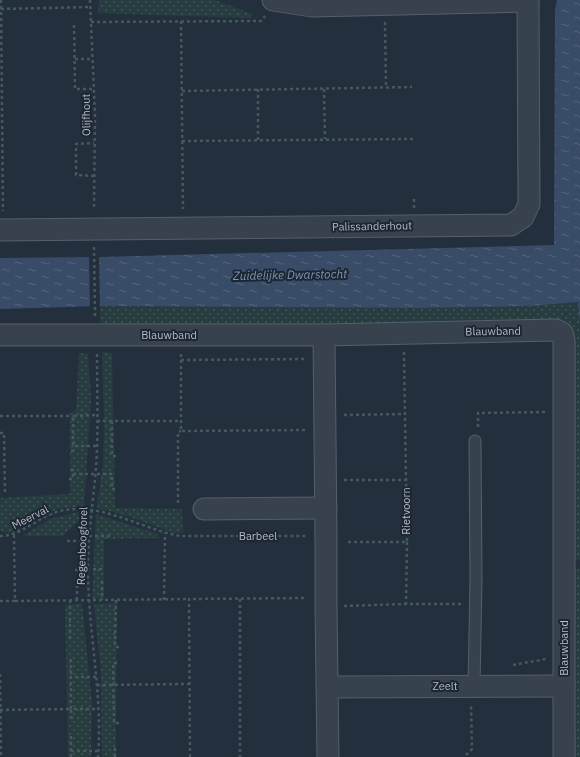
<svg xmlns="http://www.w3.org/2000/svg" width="580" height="757" font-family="'IBM Plex Sans',sans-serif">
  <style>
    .grass { fill: url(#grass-dots) }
    .water { fill: url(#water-ripples) }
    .pier { fill: #242f3e }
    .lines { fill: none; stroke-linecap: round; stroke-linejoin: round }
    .lane-casing { stroke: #565f6c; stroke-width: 13 }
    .street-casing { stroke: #565f6c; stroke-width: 23 }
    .path { stroke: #44595c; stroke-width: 2.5; stroke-dasharray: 3 3; stroke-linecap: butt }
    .lane { stroke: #38414e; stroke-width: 11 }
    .street { stroke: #38414e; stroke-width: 21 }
    .labels { text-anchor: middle; stroke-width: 4; stroke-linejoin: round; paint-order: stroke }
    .street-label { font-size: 11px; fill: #b4bcc9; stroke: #1d2633 }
    .water-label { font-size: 12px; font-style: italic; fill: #7c92b1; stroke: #1d2633 }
  </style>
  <defs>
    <pattern id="grass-dots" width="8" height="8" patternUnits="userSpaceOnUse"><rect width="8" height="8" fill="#263c3f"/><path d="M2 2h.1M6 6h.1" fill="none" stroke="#435659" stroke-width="1.8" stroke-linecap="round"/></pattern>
    <pattern id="water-ripples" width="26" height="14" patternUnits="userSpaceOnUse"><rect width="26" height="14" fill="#394c67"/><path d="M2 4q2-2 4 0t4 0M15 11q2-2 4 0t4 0" fill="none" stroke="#53647b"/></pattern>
  </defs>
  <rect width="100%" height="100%" fill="#242f3e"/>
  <g class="grass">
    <polygon points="99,0 215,0 252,14 250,18 98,13"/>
    <polygon points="578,302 580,323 580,560 571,560 569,329 100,328 100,306 420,308 531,306"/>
    <polygon points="102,352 112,353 115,508 182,509 183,533 173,533 128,516 97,508 103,463 104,421"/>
    <polygon points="79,353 88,354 91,398 84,506 58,509 36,518 17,532 4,533 0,531 0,498 70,494 70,413 76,410"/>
    <polygon points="78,512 79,520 63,536 22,536 50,519"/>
    <polygon points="96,514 158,534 159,538 104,539 104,598 92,599"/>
    <polygon points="580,569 580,757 575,757 576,669 572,570"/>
    <polygon points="82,603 92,703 91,757 68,757 65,605"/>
    <polygon points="117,603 116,757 102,757 101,672 94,604"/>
  </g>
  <polygon class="water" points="557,0 580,0 580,323 578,302 531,306 420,308 100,306 0,309 0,258 99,257 554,245 555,11"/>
  <polygon class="pier" points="89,256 99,256 100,307 90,307"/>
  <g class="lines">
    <defs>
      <polyline id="lane" points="474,686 476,579 475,441"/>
      <g id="street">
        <polyline points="273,0 312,6 528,1"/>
        <polyline points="0,230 511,225 523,217 529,204 528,0"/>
        <polyline points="0,335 324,335 556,330 562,333 564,341 564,757"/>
        <polyline points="324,335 326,542 326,606 328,757"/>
        <polyline points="204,509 326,508"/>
        <polyline points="327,687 564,686"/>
      </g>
    </defs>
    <use href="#lane" class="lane-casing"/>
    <use href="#street" class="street-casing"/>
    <g class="path">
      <polyline points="1,0 3,211"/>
      <polyline points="90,0 95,114 94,210"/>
      <polyline points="1,9 90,7"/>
      <polyline points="181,21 183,209"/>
      <polyline points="91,22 261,21 265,16"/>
      <polyline points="385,22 386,88"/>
      <polyline points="74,25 75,89 94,89"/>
      <polyline points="75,59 92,59"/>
      <polyline points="258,89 258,140"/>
      <polyline points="324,89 325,139"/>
      <polyline points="182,91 412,87"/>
      <polyline points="182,141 413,139"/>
      <polyline points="94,176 76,175 76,144 94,143"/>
      <polyline points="414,208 414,196"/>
      <polyline points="94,247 95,316"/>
      <polyline points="404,352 406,480"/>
      <path d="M97,354C97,396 99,438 95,479C92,509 88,539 88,569C88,632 103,694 98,757"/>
      <polyline points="181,354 181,431 307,430"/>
      <polyline points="181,360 305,359 305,357"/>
      <polyline points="344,415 405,414"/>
      <polyline points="0,416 73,416"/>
      <polyline points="97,421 181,421"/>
      <polyline points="112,421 112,456 116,456"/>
      <polyline points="478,427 478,413 545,412"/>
      <polyline points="0,433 4,433 5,494"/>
      <polyline points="96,446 73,446 73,416 97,415"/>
      <polyline points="71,451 73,451 73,446"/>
      <polyline points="73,474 112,474 112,489 116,489"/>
      <polyline points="69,479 73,479 73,470 70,470"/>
      <polyline points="344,480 406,480 407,542 345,542"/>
      <polyline points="178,503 178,432 181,431"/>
      <path d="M0,536C24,536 41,513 65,510C105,504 142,529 180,536H307"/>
      <polyline points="89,536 112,536"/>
      <polyline points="67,541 88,541"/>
      <polyline points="407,542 406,604 461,604"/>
      <polyline points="75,570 102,569"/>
      <polyline points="102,581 102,600"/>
      <polyline points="240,599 240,757"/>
      <polyline points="77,600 77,580"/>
      <polyline points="116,600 115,647 119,647"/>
      <polyline points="164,600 165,533"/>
      <polyline points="0,601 15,601 14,535"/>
      <polyline points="15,601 189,599"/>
      <polyline points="344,606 406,604"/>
      <polyline points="70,639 70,600"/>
      <polyline points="71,659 71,677"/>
      <polyline points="513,665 546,659"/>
      <polyline points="0,674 1,757"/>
      <polyline points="96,677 71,677 71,709 98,709"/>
      <polyline points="97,685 189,684"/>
      <polyline points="0,710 71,709 72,722"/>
      <polyline points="119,723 114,723 113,663 120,663"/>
      <polyline points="71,751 71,736"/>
      <polyline points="466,755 472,749 471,705"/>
      <polyline points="71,757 71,751 98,751"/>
      <polyline points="115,757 115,748 118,748"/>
      <polyline points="190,757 189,599 307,598"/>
    </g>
    <use href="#lane" class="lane"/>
    <use href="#street" class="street"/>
  </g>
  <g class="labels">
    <g class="street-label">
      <text transform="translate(86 115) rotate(-91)" y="4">Olijfhout</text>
      <text transform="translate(372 226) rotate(-1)" y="4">Palissanderhout</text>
      <text transform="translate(493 331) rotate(-1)" y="4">Blauwband</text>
      <text x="169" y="339">Blauwband</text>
      <text transform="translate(406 511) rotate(-90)" y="4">Rietvoorn</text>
      <text transform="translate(30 517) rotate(-27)" y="4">Meerval</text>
      <text x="258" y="540">Barbeel</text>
      <text transform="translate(82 546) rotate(-88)" y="4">Regenboogforel</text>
      <text transform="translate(564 648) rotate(-90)" y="4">Blauwband</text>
      <text x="445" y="690">Zeelt</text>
    </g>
    <g class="water-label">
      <text transform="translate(290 275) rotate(-1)" y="4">Zuidelijke Dwarstocht</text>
    </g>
  </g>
</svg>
